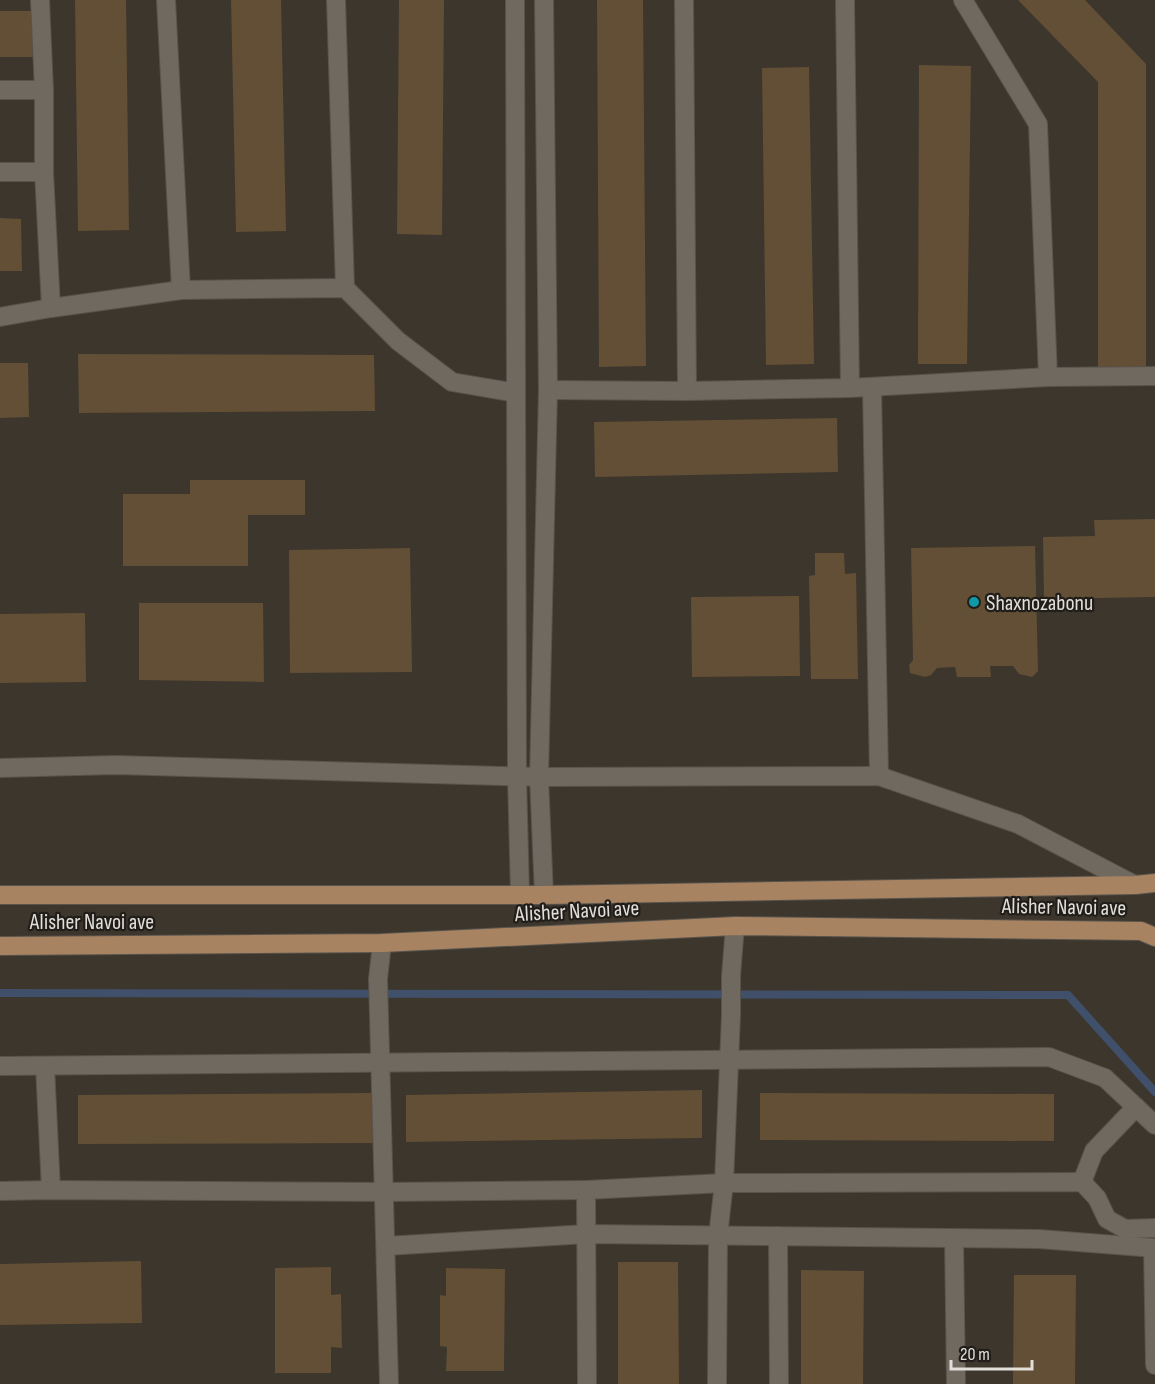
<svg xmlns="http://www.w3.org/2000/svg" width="1155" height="1384" font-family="'Sofia Sans Condensed',sans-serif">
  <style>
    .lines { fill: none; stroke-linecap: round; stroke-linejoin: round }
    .stream { stroke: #41506a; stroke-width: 8 }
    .building { fill: #624f35 }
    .minor-casing { stroke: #58534c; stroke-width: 20 }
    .major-casing { stroke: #58534c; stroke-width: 20 }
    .minor { stroke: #706960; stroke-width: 18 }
    .major { stroke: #a78361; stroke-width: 18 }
    .culture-dot { fill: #0f9aa8; stroke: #211e1a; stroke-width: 2 }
    .labels { text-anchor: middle; stroke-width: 4.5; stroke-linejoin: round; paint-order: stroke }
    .poi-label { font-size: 22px; fill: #e2ded9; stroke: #211e1a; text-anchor: start }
    .street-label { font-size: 22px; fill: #e2ded9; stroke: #211e1a }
  </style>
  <rect width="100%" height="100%" fill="#3c362d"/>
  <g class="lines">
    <polyline class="stream" points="0,993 1068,995 1155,1092"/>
  </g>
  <g class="building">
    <polygon points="75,0 126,0 129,230 78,231"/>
    <polygon points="231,0 281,0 286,231 236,232"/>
    <polygon points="399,0 444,0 442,235 397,234"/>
    <polygon points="597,0 643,0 646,366 599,367"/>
    <polygon points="1018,0 1085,0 1146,64 1146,367 1098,368 1098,82"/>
    <polygon points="0,11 40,11 42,57 0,57"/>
    <polygon points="919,65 971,66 967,364 918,364"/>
    <polygon points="809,67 814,364 766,365 762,68"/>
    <polygon points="0,218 21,219 22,271 0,271"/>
    <polygon points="78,354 374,355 375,411 79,413"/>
    <polygon points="0,363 28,363 29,417 0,418"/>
    <polygon points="837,418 838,472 595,477 594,422"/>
    <polygon points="190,480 305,480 305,515 248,515 248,566 123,566 123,494 190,494"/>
    <polygon points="1155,519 1155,597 1044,599 1043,537 1095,536 1094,520"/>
    <polygon points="1035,546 1038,671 1032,677 1019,674 1013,666 990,666 991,677 957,677 955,667 937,668 931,675 925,677 910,673 909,665 913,660 911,548"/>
    <polygon points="410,548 412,672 290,673 289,550"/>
    <polygon points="815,553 844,553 845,574 856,573 858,679 811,679 809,576 815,575"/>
    <polygon points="799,596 800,676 692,677 691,597"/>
    <polygon points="139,603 263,603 264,682 139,680"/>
    <polygon points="85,613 86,682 0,683 0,614"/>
    <polygon points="702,1090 702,1138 406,1142 406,1095"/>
    <polygon points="373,1093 373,1143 78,1144 78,1095"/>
    <polygon points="760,1093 1054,1094 1054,1141 760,1140"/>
    <polygon points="141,1261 142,1323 0,1325 0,1264"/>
    <polygon points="618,1262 678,1262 679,1384 618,1384"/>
    <polygon points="331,1267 331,1295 341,1294 342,1348 331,1347 331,1373 275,1373 275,1268"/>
    <polygon points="446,1268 505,1269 504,1371 446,1371 447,1347 440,1346 440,1295 446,1296"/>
    <polygon points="801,1270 864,1271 863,1384 801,1384"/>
    <polygon points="1014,1275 1076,1275 1075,1384 1013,1384"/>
  </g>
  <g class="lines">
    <defs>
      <g id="minor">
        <polyline points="40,0 44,90 44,172 51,308"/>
        <polyline points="166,0 181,290"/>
        <polyline points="336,0 345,288"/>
        <polyline points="515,0 517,776 520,895"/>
        <polyline points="684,0 687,391"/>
        <polyline points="845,0 850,388"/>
        <polyline points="963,0 1038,124 1048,377"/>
        <polyline points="0,90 44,90"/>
        <polyline points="0,172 44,172"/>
        <polyline points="0,317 51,308 181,290 345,288 398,341 452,382 516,393"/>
        <polyline points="872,387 879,776"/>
        <polyline points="548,390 687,391 850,388 1048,377 1155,376"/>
        <polyline points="0,768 116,765 539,777 879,776 1018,824 1135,885"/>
        <polyline points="544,895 539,777 548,390 544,0"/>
        <polyline points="382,943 378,979 389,1384"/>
        <polyline points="0,1066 1049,1057 1105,1078 1155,1125"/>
        <polyline points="45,1066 51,1190"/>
        <polyline points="1082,1182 1094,1151 1136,1107"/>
        <polyline points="0,1191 51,1190 385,1192 586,1190"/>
        <polyline points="778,1236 779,1384"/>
        <polyline points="954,1238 956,1384"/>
        <polyline points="386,1246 587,1234 1039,1239 1155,1248"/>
        <polyline points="1153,1248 1155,1365"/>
        <polyline points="587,1384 586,1190 724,1183 731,1015 731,976 735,926"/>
        <polyline points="717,1384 718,1236 724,1183 1082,1182 1097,1198 1107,1219 1125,1229 1155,1228"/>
      </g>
      <g id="major">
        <polyline points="0,895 544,895 1135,885 1155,883"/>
        <polyline points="0,946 382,943 735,926 1141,931 1155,937"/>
      </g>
    </defs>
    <use href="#minor" class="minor-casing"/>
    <use href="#major" class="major-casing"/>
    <use href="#minor" class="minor"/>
    <use href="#major" class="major"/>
  </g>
  <circle class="culture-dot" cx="974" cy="602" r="6"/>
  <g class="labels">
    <g class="poi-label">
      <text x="986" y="610">Shaxnozabonu</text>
    </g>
    <g class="street-label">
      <text transform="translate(1064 906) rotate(1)" y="8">Alisher Navoi ave</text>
      <text transform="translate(577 910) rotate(-3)" y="8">Alisher Navoi ave</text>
      <text x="92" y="929">Alisher Navoi ave</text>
    </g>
  </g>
  <path d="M951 1360v9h81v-9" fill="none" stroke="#e2ded9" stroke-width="3"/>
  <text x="960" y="1360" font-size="18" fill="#e2ded9" stroke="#211e1a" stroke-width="4.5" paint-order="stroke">20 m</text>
</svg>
